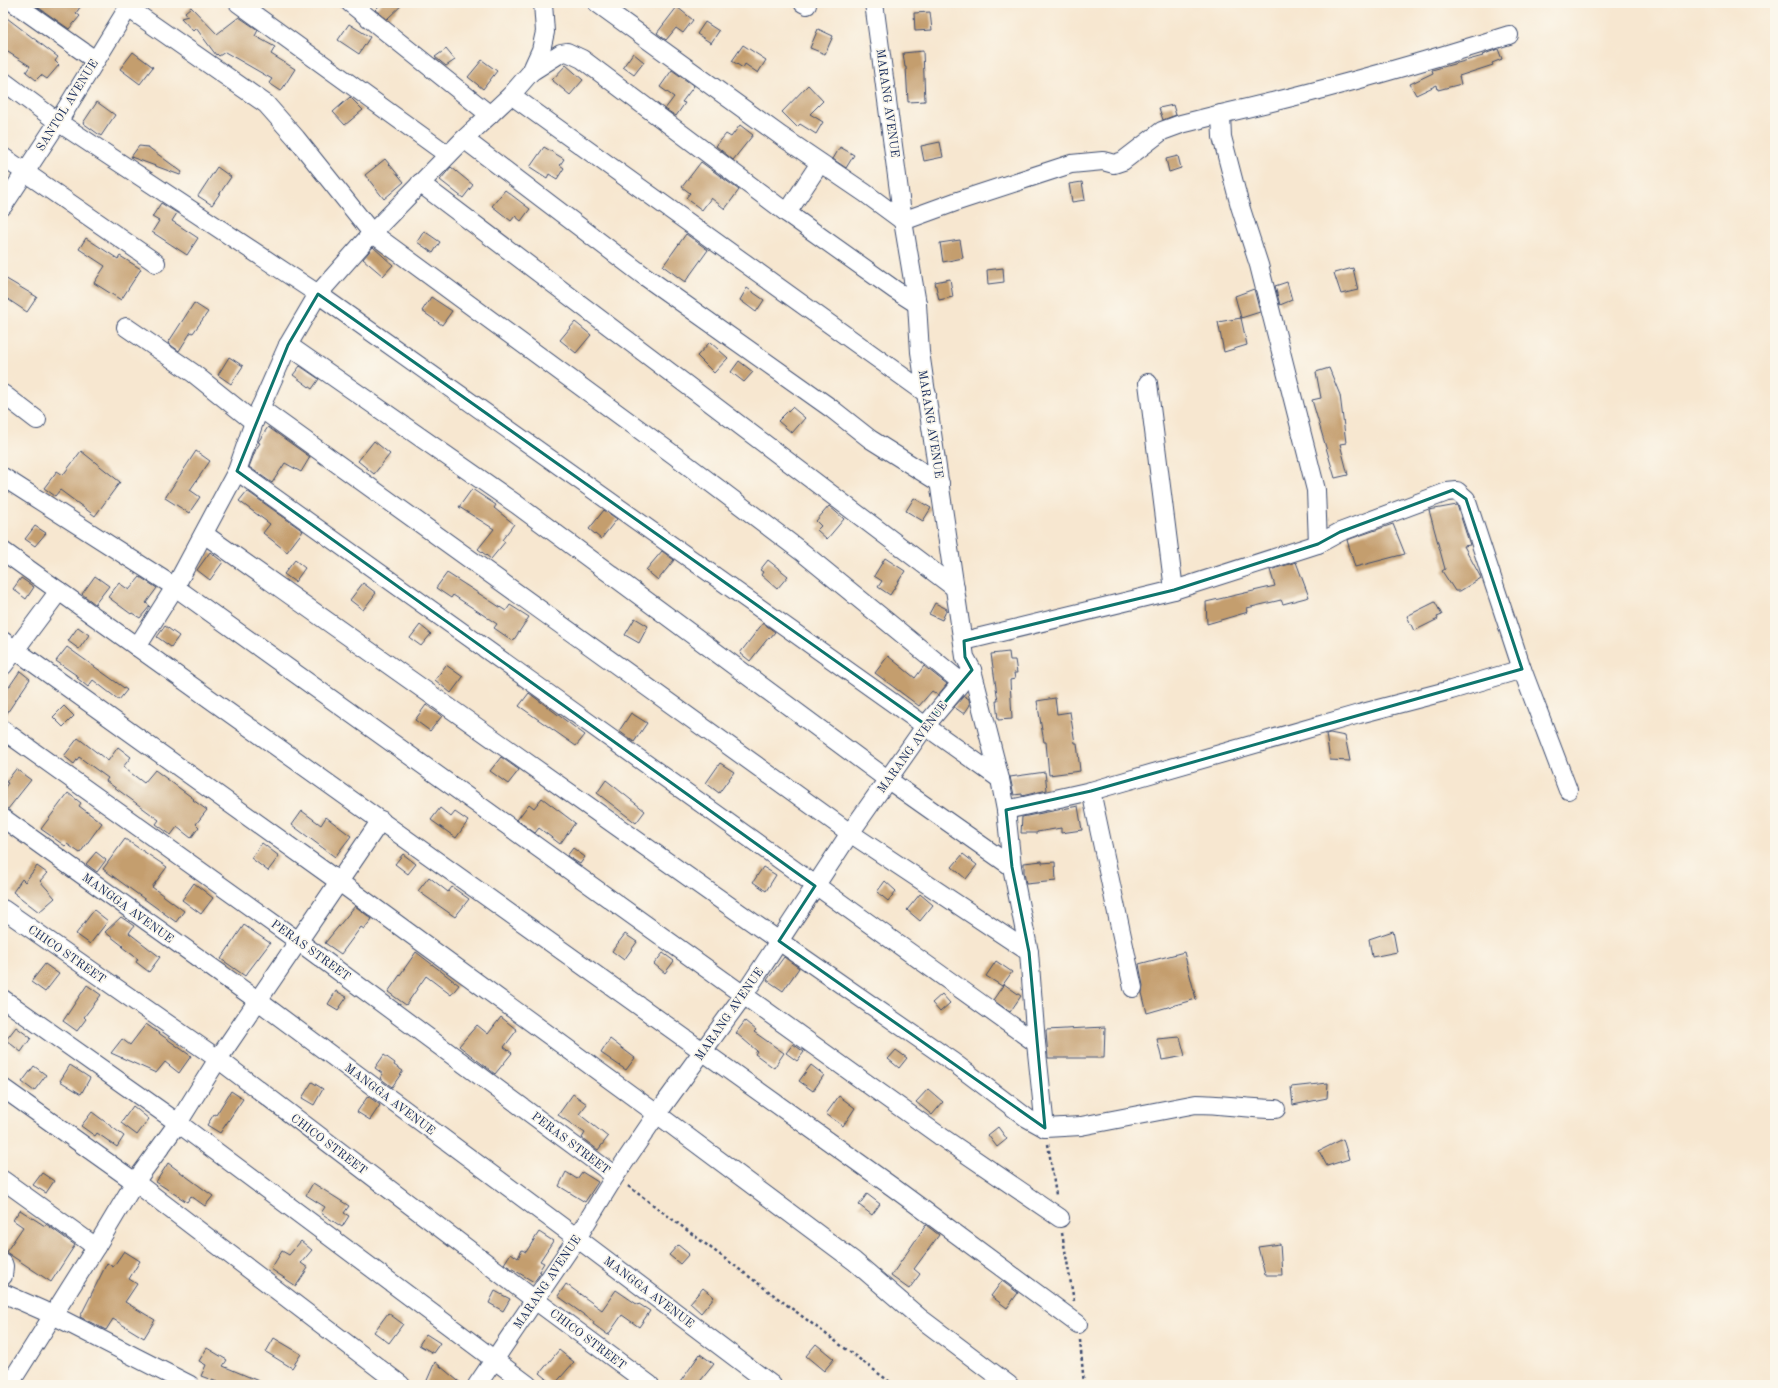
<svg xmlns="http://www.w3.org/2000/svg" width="1778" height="1388" font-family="'Old Standard TT',serif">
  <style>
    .building { fill: #c49e6e }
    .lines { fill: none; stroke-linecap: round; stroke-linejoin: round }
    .street-casing { stroke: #3c4b6f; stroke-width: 20 }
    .path { stroke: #3c4b6f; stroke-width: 2.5; stroke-dasharray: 3 3; stroke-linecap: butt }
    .street { stroke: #fff; stroke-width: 18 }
    .marked { fill: none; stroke: #0f766e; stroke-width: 3; stroke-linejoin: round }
    .labels { text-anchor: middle; stroke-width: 3.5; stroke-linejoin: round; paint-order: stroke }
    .street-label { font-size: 12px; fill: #1b2f5e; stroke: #fbf7ec }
  </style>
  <rect width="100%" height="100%" fill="#fbf7ec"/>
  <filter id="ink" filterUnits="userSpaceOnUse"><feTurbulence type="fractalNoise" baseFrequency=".025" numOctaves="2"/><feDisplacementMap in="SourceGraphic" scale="8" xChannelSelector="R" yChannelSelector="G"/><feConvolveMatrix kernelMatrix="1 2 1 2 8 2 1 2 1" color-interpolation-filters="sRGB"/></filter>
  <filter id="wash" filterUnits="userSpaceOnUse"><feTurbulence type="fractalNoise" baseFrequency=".012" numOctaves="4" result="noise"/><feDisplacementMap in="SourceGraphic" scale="16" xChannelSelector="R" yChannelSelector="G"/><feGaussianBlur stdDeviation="0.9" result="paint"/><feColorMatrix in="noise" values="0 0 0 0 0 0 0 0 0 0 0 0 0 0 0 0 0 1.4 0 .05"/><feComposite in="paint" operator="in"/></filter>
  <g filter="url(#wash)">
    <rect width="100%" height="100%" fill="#f7e7d0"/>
    <g id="blocks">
      <g class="building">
        <polygon points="32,3 83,3 76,13 80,16 69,29"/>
        <polygon points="382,3 404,3 387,19 375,10"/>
        <polygon points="191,7 217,34 239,17 258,30 255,36 275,47 271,54 295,69 281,91 269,83 272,79 225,52 219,56 217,54 216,55 196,28 193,31 181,18 188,16 185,12"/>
        <polygon points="677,7 693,20 683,33 676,28 666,40 657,33"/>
        <polygon points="930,12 932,30 915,31 914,13"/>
        <polygon points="3,15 58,57 55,61 59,65 47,79 41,75 36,80 26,72 30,66 3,49"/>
        <polygon points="705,22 719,31 711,43 697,34"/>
        <polygon points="349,24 370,37 359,54 338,40"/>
        <polygon points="818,29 833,36 825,54 810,48"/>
        <polygon points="743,45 766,60 758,73 745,64 743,68 732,61"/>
        <polygon points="446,49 455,60 446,66 435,57"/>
        <polygon points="1498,49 1502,59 1492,63 1493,65 1459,76 1461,84 1438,90 1437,85 1416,95 1410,84 1433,73 1432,70 1483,56 1482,55"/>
        <polygon points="923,51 925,101 908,102 906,67 905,67 903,53"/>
        <polygon points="133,52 153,67 140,84 120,69"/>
        <polygon points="633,53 644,62 634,75 623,67"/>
        <polygon points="482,60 497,71 483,89 468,77"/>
        <polygon points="566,65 583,80 570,95 552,80"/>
        <polygon points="672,70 694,86 682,102 685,103 676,116 665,109 674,97 660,87"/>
        <polygon points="808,85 823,101 810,114 823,122 816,134 800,124 797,127 782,112"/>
        <polygon points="350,97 363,110 345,125 333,112"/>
        <polygon points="97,102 115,115 101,136 83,123"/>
        <polygon points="1173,105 1176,115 1163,120 1159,108"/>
        <polygon points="740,125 753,135 733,160 716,146 726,134 731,137"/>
        <polygon points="940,142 943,157 924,161 921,146"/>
        <polygon points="139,146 148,147 182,172 180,175 131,157"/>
        <polygon points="544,147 564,159 560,165 564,168 557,179 549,174 547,178 530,167"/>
        <polygon points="840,147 854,155 846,168 833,159"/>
        <polygon points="1178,156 1181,168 1169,172 1166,159"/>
        <polygon points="385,159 404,182 384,199 365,175"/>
        <polygon points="701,162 739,190 725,209 711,198 702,210 686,198 690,193 682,187"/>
        <polygon points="217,167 231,177 212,205 198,196"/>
        <polygon points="451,167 473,185 463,198 440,180"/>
        <polygon points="1082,182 1085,200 1072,202 1069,184"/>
        <polygon points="505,190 530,209 521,221 515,216 511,221 492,206"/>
        <polygon points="161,203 177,213 172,221 198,238 187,255 152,232 159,221 152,217"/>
        <polygon points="424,231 440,242 433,253 417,242"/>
        <polygon points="686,234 708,250 685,282 663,266"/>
        <polygon points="86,238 118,259 120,256 141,269 121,300 94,283 105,266 79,249"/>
        <polygon points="960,240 963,258 943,262 940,243"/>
        <polygon points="373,247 393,265 383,276 363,259"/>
        <polygon points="1003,268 1004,282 988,284 987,270"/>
        <polygon points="1353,268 1358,290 1341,294 1334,273"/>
        <polygon points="3,277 37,297 27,312 3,296"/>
        <polygon points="950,279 953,297 939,300 935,282"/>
        <polygon points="1287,282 1292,300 1280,305 1275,286"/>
        <polygon points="747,288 764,300 756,312 740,300"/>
        <polygon points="1254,289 1260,312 1241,318 1235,296"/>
        <polygon points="431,297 452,311 442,325 422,311"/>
        <polygon points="194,303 208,312 193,333 191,332 179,351 168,343"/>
        <polygon points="1241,318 1247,345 1224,352 1218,322"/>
        <polygon points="575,322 591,335 576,353 560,340"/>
        <polygon points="710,342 728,358 714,373 697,356"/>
        <polygon points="229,357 243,366 231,384 218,375"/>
        <polygon points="739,361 753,372 744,382 731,372"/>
        <polygon points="300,366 319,379 312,389 293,375"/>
        <polygon points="1329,368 1340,395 1346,443 1340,444 1348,475 1335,478 1312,400 1321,398 1316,372"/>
        <polygon points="792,407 805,418 792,433 778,421"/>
        <polygon points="268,427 310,457 301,472 285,463 272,483 249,467 256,449 260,443 258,442"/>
        <polygon points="374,441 390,454 374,474 358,461"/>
        <polygon points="81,451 120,482 95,516 60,490 55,496 44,488 57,471 63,475"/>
        <polygon points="196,451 210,461 190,490 200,497 189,513 165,498"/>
        <polygon points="472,489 496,505 494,508 514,524 502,540 505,542 491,559 478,549 494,529 459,507"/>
        <polygon points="247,491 303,531 287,552 263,533 270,524 239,501"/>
        <polygon points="914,498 931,508 923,521 906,511"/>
        <polygon points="1457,505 1470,545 1464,546 1481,578 1460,591 1455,591 1442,571 1445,569 1429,510"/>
        <polygon points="829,506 844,519 827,539 817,530 821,526 816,521"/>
        <polygon points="604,510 617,519 601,539 589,529"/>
        <polygon points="1393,524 1405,554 1355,567 1347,540"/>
        <polygon points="35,526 46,533 35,546 25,539"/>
        <polygon points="662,551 674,560 658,580 646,570"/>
        <polygon points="210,552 223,562 210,580 197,570"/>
        <polygon points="885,558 905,571 890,595 878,587 882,581 874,576"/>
        <polygon points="295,560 305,568 295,582 284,574"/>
        <polygon points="768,560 788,576 777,589 761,575 763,572 760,570"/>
        <polygon points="1296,562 1309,597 1283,604 1281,600 1247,608 1248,612 1207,624 1206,602 1275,586 1270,570"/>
        <polygon points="447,573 506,611 510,605 529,617 513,641 494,628 497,624 453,595 451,598 436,588"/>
        <polygon points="95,576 109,586 95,604 82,594"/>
        <polygon points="140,577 157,588 146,603 150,606 140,618 132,613 131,614 108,597 119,583 129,590"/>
        <polygon points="21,578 34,587 26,599 13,589"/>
        <polygon points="363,583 376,593 363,610 350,600"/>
        <polygon points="1435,602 1442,615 1437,617 1438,619 1414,631 1407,616"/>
        <polygon points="935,603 947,609 942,620 929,614"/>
        <polygon points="635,618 648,626 639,643 625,635"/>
        <polygon points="763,623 775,632 770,638 769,637 750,661 740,653"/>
        <polygon points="420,625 431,634 421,646 410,638"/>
        <polygon points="165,626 179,636 171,647 157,637"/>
        <polygon points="78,627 89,635 79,649 68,641"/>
        <polygon points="67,647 127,690 119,700 93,680 88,687 77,678 79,677 56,661"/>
        <polygon points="1009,652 1010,660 1015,660 1017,673 1014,673 1015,679 1010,680 1012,719 998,720 996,701 998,701 991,654"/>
        <polygon points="888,656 915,678 924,666 947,684 938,695 932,691 919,706 875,673"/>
        <polygon points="446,665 463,677 451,693 435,680"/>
        <polygon points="20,671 30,679 3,719 3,687 7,690"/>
        <polygon points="529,693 585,735 576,746 519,706"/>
        <polygon points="964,696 969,699 970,705 964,714 954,707"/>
        <polygon points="1055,698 1057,714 1070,712 1075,743 1077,743 1080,771 1049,775 1046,742 1044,742 1037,701"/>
        <polygon points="426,705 442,716 430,731 415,720"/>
        <polygon points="64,706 74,716 63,727 53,717"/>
        <polygon points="631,713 647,723 634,742 619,731"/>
        <polygon points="1330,733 1345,736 1350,761 1330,760 1326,734"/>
        <polygon points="78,738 108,761 118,747 131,757 123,767 144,783 155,770 194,799 193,800 207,810 196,824 199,827 191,838 177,827 171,835 156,824 159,820 106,781 108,778 79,757 74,764 64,756"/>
        <polygon points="501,757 519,770 508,784 490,771"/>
        <polygon points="720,763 734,772 719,793 706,783"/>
        <polygon points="16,769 31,780 8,809 3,808 3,790 8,783 6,782"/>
        <polygon points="1045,772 1047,790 1022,796 1022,794 1014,795 1010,777"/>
        <polygon points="606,780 645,811 636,823 597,793"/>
        <polygon points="68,793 81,803 79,806 102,823 80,853 67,844 65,846 41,829"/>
        <polygon points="542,798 575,823 560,844 539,828 535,833 517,820 529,804 534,808"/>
        <polygon points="1078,806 1082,830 1061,833 1061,828 1037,832 1037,833 1021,833 1022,817"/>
        <polygon points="440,808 451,817 455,812 468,821 456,838 431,820"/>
        <polygon points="302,811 321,825 326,817 351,836 335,857 292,825"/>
        <polygon points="125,839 167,867 152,887 184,911 176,922 103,869"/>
        <polygon points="262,843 279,856 268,871 251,858"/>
        <polygon points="573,848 585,857 580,864 567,856"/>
        <polygon points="96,852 106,860 97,872 86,864"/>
        <polygon points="403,854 416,864 408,874 395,864"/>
        <polygon points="963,854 977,865 966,879 952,867"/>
        <polygon points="1042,861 1042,863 1055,862 1056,881 1026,884 1024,872 1024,863"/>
        <polygon points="37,866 47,873 40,881 55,898 39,912 13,892 22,879 25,882"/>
        <polygon points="763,867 776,875 766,891 753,882"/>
        <polygon points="429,877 448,892 452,887 469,899 455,917 418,891"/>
        <polygon points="885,881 896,891 888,901 877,892"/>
        <polygon points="194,883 213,898 201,914 182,900"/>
        <polygon points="920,894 933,905 920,921 907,910"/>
        <polygon points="355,906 372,919 364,929 361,927 341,954 325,943"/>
        <polygon points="94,910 108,921 90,944 76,934"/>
        <polygon points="121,917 134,926 129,933 160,957 149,972 136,962 138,959 122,947 123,946 105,932"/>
        <polygon points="244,925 270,943 245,976 221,959"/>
        <polygon points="1393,931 1397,952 1372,957 1369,939"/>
        <polygon points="625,934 637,942 624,960 612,951"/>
        <polygon points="416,952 459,985 451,995 426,976 406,1005 388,992"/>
        <polygon points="1184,952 1196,999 1147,1013 1142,993 1143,986 1139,964"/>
        <polygon points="663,953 674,961 665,973 654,964"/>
        <polygon points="784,957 799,968 783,991 767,980"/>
        <polygon points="996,961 1012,972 1002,986 986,976"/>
        <polygon points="45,964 59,974 45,992 31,982"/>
        <polygon points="1004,984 1021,996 1010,1012 993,1000"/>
        <polygon points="87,985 101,995 84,1017 86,1019 77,1031 63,1021"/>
        <polygon points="336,991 347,997 338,1010 328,1004"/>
        <polygon points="942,994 950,1003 940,1012 932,1003"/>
        <polygon points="501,1017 517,1030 504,1047 512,1053 495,1074 459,1046 477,1025 488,1034"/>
        <polygon points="745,1021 756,1030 754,1032 784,1053 774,1068 755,1054 757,1051 736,1033"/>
        <polygon points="146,1024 191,1056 179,1073 165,1062 156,1073 111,1053 122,1039 130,1045"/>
        <polygon points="16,1027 31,1038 21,1052 6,1040"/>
        <polygon points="1105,1027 1104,1058 1048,1058 1046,1030"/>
        <polygon points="1180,1037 1185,1056 1162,1060 1157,1039"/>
        <polygon points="610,1039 635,1058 626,1070 601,1053"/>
        <polygon points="793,1044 804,1052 797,1061 786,1053"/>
        <polygon points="896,1050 907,1058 899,1068 888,1059"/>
        <polygon points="384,1055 395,1063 394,1065 403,1071 392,1087 380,1078 383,1074 375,1068"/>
        <polygon points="70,1065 90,1078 81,1094 60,1081"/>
        <polygon points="811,1065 824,1075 813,1091 799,1081"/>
        <polygon points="34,1066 46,1075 34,1091 22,1082"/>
        <polygon points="312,1082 323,1089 314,1105 302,1098"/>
        <polygon points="1328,1083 1327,1098 1293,1105 1291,1087"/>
        <polygon points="928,1089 943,1102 932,1115 916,1102"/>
        <polygon points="231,1091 243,1099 220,1133 207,1125 214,1114 216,1115"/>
        <polygon points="573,1094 587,1104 579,1114 608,1137 598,1150 582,1138 585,1133 558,1115"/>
        <polygon points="368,1096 380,1105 370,1120 357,1112"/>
        <polygon points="839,1096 855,1108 843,1126 826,1114"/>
        <polygon points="133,1106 149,1119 137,1135 121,1123"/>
        <polygon points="92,1112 124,1136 117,1147 97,1133 95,1136 81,1126"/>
        <polygon points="998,1127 1007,1139 997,1147 988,1135"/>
        <polygon points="1343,1139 1349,1159 1327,1166 1319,1151"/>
        <polygon points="168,1163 213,1196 205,1206 191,1196 187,1202 156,1182"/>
        <polygon points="566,1172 577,1179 582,1172 598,1182 585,1202 559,1186"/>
        <polygon points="42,1173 54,1181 46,1193 33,1185"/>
        <polygon points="313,1183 349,1206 344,1213 349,1216 342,1227 321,1213 325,1207 306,1195"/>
        <polygon points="867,1194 880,1204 872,1215 859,1205"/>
        <polygon points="20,1210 45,1226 46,1224 75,1245 51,1282 6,1252 23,1227 13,1220"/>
        <polygon points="926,1225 939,1235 914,1269 920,1274 909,1289 891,1276"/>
        <polygon points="539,1232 553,1241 540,1261 544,1263 539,1271 541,1272 534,1282 504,1264 511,1253 518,1258 522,1250 526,1252"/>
        <polygon points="301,1241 312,1250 301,1263 308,1268 296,1286 271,1269 282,1251 289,1255"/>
        <polygon points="1280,1244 1282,1275 1265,1275 1258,1247"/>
        <polygon points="678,1245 689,1254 680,1264 669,1255"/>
        <polygon points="124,1251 140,1261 129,1279 137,1284 125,1302 155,1320 144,1338 113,1319 106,1330 80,1317 107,1263 113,1267"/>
        <polygon points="1002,1281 1018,1293 1007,1308 991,1296"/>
        <polygon points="566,1284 602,1310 616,1290 638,1305 639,1304 650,1311 639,1327 622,1315 608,1335 593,1324 594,1322 558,1296"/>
        <polygon points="703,1288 714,1297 701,1313 690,1303"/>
        <polygon points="495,1291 510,1299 503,1311 489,1303"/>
        <polygon points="388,1313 403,1324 389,1343 374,1332"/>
        <polygon points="426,1334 440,1343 433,1353 419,1345"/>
        <polygon points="274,1338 301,1354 292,1368 266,1352"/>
        <polygon points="816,1344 834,1359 824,1371 806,1356"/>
        <polygon points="207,1348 227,1360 223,1366 268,1385 225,1385 201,1376 206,1365 199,1361"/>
        <polygon points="559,1350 574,1362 554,1385 540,1373"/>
        <polygon points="700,1354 714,1364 697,1385 678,1385"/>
        <polygon points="435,1362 463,1385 425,1385"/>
      </g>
    </g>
  </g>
  <g filter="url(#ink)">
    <use href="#blocks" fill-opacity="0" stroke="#3c4b6f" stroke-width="1"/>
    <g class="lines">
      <defs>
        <g id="street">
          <polyline points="14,3 95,60"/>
          <polyline points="238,3 448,155"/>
          <polyline points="350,3 490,115"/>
          <polyline points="597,3 781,136 865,193 903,221 958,201 1071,164 1103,161 1114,164 1123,161 1162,131 1181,124 1221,114"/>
          <polyline points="803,3 807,5"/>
          <polyline points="127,7 266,104 296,138 372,233 674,455 802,552 961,682"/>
          <polyline points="531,72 561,53 567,52 582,59 787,213 895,290 917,304"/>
          <polyline points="3,81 58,122 318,294 1000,779"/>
          <polyline points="511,95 927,394"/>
          <polyline points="464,139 643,275 832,409 870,439 940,483"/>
          <polyline points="3,157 156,263"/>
          <polyline points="420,183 955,588"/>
          <polyline points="3,206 58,122 131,3"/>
          <polyline points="787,213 820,163"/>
          <polyline points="126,327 193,373 254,422"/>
          <polyline points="288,345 516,504 887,779 1012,867"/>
          <polyline points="1148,383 1174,590"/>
          <polyline points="3,394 37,420"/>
          <polyline points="260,408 850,833 1029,952"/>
          <polyline points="237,471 1036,1043"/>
          <polyline points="3,477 175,587 940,1136 1060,1218"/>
          <path d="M204,534L779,941L953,1062L1027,1118L1045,1128L1081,1126L1196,1104C1223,1104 1249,1109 1276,1109"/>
          <path d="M1318,544L1316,490L1259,265L1240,206L1222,137L1221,114C1319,92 1414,65 1509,35"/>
          <polyline points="3,551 894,1188 1078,1324"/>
          <polyline points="3,641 338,881 657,1114 854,1261 920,1318 1009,1385"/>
          <polyline points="964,641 1174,590 1318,544 1340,532 1447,492 1457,491 1466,499 1522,669 1568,790"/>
          <polyline points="137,647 175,587 237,471 254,422 288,345 318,294 372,233 464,139 511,95 531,72 541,50 545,32 543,3"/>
          <polyline points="3,666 59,591"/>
          <polyline points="972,670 1000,779 1006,810 1012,867 1029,952 1036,1043 1045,1128"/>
          <polyline points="3,730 298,941 615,1176"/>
          <polyline points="1091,791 1359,714 1451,690 1522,669"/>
          <polyline points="1006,810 1091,791 1133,988"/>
          <polyline points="3,818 257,1000 577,1238 772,1385"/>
          <polyline points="3,909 218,1059 535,1300 650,1385"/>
          <polyline points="3,999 178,1123 528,1385"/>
          <polyline points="3,1088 135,1182 401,1385"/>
          <polyline points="3,1180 96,1247"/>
          <polyline points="3,1263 4,1266 3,1276"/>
          <polyline points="3,1293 53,1315 190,1385"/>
          <polyline points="9,1385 96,1247 135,1182 178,1123 218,1059 381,820"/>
          <polyline points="477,1385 577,1238 615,1176 657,1114 743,996 850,833 926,725 972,670 965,657 920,352 917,304 903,221 874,3"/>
        </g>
      </defs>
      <use href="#street" class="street-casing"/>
      <g class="path">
        <polyline points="1048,1144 1056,1195"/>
        <polyline points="628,1186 894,1385"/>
        <polyline points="1062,1233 1074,1301"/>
        <polyline points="1080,1340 1084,1385"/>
      </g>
      <use href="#street" class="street"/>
    </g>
  </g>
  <path class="marked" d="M318,294L926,725L972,670L965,657L964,641L1174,590L1318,544L1340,532L1453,490L1466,499L1522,669L1091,791L1006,810L1012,867L1029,952L1045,1128L779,941L815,886L237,471L288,345Z"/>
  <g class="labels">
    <g class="street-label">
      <text transform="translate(888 103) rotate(82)" y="4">MARANG AVENUE</text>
      <text transform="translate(67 105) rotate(-58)" y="4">SANTOL AVENUE</text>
      <text transform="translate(931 424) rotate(81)" y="4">MARANG AVENUE</text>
      <text transform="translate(912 747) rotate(-54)" y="4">MARANG AVENUE</text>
      <text transform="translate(128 908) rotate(36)" y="4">MANGGA AVENUE</text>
      <text transform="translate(311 950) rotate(36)" y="4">PERAS STREET</text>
      <text transform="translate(67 954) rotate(35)" y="4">CHICO STREET</text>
      <text transform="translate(729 1014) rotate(-55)" y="4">MARANG AVENUE</text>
      <text transform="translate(390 1099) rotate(37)" y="4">MANGGA AVENUE</text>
      <text transform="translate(571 1143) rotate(37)" y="4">PERAS STREET</text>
      <text transform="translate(329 1144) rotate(37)" y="4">CHICO STREET</text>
      <text transform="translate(547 1282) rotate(-56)" y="4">MARANG AVENUE</text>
      <text transform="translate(649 1292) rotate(37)" y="4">MANGGA AVENUE</text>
      <text transform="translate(588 1339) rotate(37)" y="4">CHICO STREET</text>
    </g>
  </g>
  <rect width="1778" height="1388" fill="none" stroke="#fbf7ec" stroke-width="16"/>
</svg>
